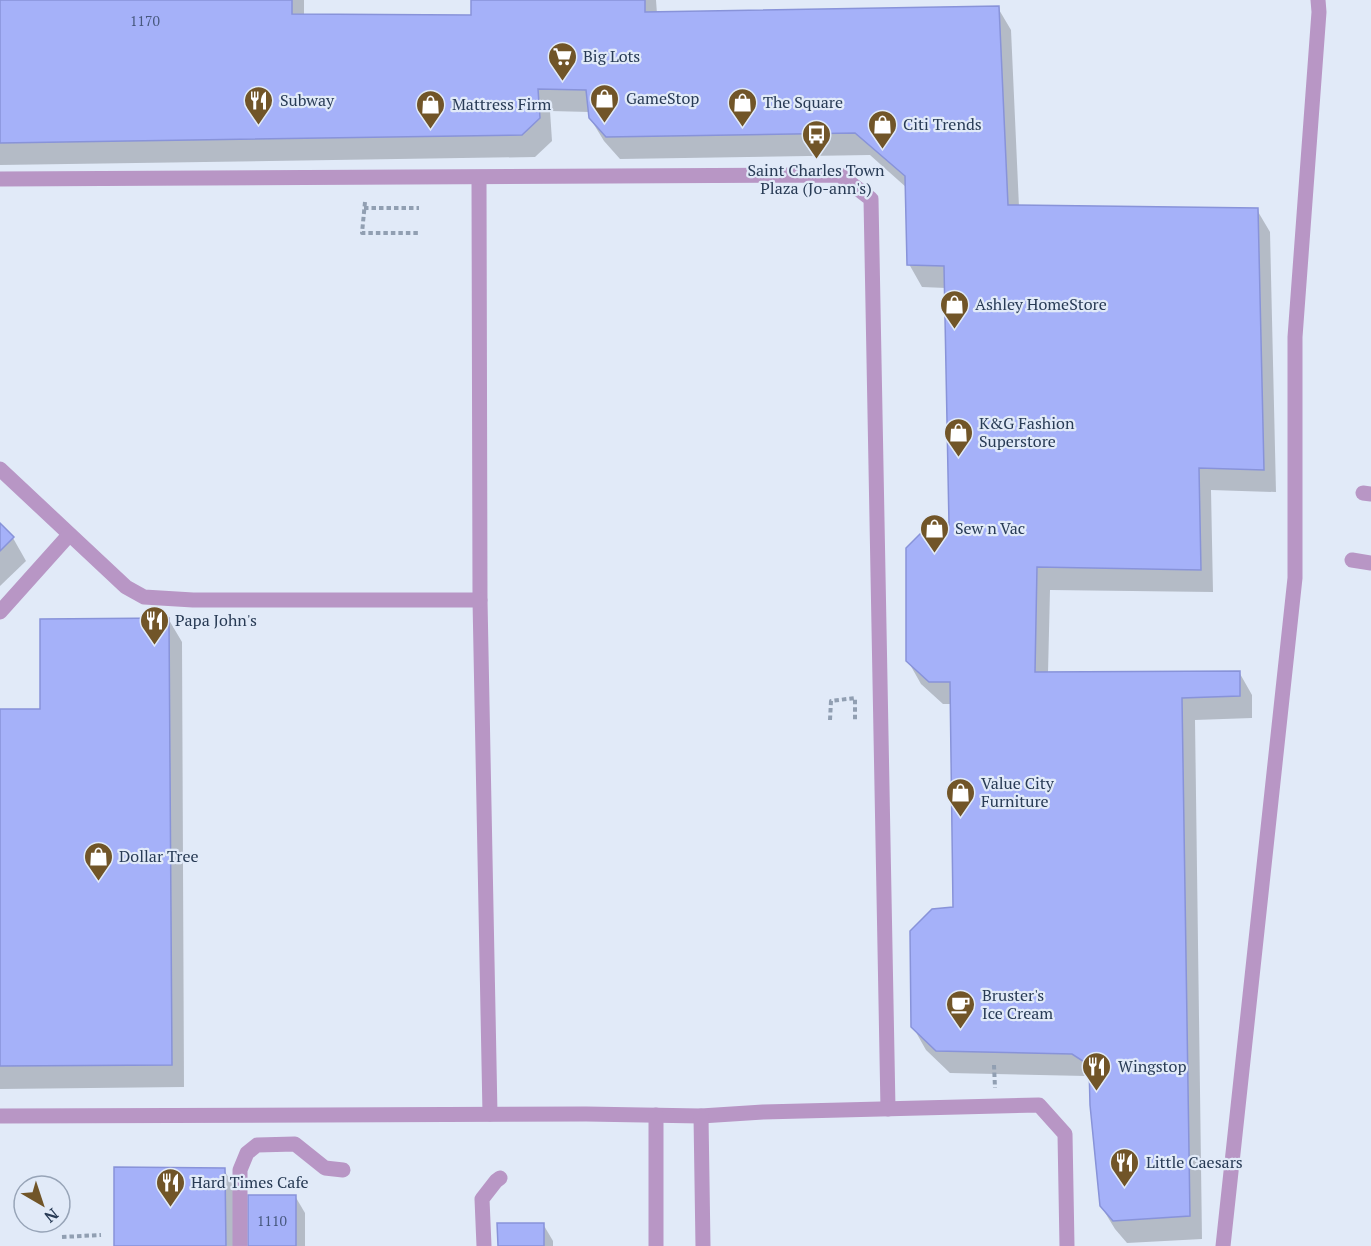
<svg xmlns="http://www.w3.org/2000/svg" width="1371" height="1246" font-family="'PT Serif',serif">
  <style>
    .shadow { fill: #0003 }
    .building { fill: #a5b1f9; stroke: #8893d9; stroke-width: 1.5 }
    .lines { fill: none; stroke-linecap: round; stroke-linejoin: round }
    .path { stroke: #919fb2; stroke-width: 4; stroke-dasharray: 4.5 3; stroke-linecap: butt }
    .minor { stroke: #b896c5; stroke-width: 15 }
    .labels { text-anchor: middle; stroke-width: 4.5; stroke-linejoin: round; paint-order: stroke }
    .number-label { font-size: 14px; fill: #47587e }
    .poi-label { font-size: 16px; fill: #283b55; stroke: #e1eaf8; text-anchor: start }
  </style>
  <rect width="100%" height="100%" fill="#e1eaf8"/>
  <g class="shadow">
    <polygon points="0,0 304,0 304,15 472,17 472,0 656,0 657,14 998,8 1011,30 1019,207 1257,210 1270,232 1276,492 1211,490 1213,592 1050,590 1048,673 1239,672 1252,695 1252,718 1195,720 1202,1239 1127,1243 1115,1229 1101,1206 1091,1079 1086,1076 950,1073 926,1050 913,1027 955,909 952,704 943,704 921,684 908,661 951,526 946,288 922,287 909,264 907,188 870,155 620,159 604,141 590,118 590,112 550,111 552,141 535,157 0,165"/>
    <polygon points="0,525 13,538 26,561 0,586"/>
    <polygon points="169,620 182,642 184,1087 0,1089 0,710 42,710"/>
    <polygon points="224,1170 237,1192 238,1246 116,1246"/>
    <polygon points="295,1196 305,1213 305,1246 250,1246"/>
    <polygon points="543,1224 553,1241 553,1246 499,1246"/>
  </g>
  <g class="building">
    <polygon points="0,0 292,0 292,14 471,15 471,0 645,0 645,12 999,6 1008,205 1258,208 1264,470 1199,468 1201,570 1037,567 1035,672 1240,671 1240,696 1182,698 1190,1216 1113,1221 1100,1206 1090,1105 1089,1065 1072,1054 936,1051 911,1027 910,931 932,909 953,907 950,682 929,682 906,661 906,548 928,526 949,525 944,266 907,265 905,176 855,133 606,137 589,118 586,90 538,89 540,118 522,135 0,143"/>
    <polygon points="0,523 14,537 0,551"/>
    <polygon points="169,618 172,1065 0,1066 0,709 40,709 40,619"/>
    <polygon points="114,1167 225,1168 226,1246 114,1246"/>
    <rect x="248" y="1195" width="48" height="51"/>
    <polygon points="497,1223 544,1223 544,1246 498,1246"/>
  </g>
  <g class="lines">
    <g class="path">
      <polyline points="365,202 362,233 420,233"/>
      <polyline points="364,208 419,208"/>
      <polyline points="830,720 831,701 855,698 855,722"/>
      <polyline points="994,1065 995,1088"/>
      <polyline points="62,1237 101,1235"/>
    </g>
    <g class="minor">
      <polyline points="479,178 480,600 490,1114"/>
      <polyline points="0,179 840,175 871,199 888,1109"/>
      <polyline points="0,469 126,587 144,597 193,600 480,600"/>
      <polyline points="1363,493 1371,494"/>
      <polyline points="1352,560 1371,563"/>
      <polyline points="0,612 69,535"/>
      <polyline points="0,1116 586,1114 701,1116 763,1112 1039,1105 1065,1134 1067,1246"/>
      <polyline points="701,1116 703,1246"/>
      <polyline points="240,1246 240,1170 247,1153 257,1145 295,1144 325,1168 343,1170"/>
      <polyline points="484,1246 482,1199 496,1181 500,1178"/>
      <polyline points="656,1246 656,1115"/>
      <polyline points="1223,1246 1295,578 1295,337 1319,12 1318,0"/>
    </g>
  </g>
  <defs>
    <symbol id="supermarket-pin" viewBox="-11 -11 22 30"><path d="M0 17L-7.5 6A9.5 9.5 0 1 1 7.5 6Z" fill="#715528" stroke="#e1eaf8"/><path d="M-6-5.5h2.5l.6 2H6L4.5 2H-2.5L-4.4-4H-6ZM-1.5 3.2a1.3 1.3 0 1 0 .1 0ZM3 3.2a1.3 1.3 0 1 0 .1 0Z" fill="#fff"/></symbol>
    <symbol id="shop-pin" viewBox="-11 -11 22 30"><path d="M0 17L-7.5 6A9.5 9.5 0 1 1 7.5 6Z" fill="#715528" stroke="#e1eaf8"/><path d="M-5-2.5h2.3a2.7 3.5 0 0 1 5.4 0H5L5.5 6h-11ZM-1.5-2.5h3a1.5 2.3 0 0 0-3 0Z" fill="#fff"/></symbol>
    <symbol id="restaurant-pin" viewBox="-11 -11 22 30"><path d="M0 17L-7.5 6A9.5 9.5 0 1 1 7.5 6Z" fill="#715528" stroke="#e1eaf8"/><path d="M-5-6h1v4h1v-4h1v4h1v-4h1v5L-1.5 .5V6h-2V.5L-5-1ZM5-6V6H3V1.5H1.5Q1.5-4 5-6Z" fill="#fff"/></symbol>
    <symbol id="bus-pin" viewBox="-11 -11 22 30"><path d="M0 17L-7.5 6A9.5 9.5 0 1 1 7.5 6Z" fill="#715528" stroke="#e1eaf8"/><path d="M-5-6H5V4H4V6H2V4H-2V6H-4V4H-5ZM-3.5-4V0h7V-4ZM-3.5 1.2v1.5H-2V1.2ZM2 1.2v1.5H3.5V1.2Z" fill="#fff"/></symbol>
    <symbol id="cafe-pin" viewBox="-11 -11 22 30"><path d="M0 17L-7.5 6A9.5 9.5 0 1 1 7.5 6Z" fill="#715528" stroke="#e1eaf8"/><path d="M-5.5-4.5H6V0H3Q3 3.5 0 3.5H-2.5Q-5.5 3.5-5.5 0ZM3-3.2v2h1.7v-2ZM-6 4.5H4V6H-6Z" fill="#fff"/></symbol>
  </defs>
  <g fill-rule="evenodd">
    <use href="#supermarket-pin" x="546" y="40" width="33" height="45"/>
    <use href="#shop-pin" x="588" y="82" width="33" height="45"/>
    <use href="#restaurant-pin" x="242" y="84" width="33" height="45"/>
    <use href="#shop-pin" x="726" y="86" width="33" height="45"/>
    <use href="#shop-pin" x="414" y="88" width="33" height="45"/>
    <use href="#shop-pin" x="866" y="108" width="33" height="45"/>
    <use href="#bus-pin" x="800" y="118" width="33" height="45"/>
    <use href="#shop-pin" x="938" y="288" width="33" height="45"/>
    <use href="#shop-pin" x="942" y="416" width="33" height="45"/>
    <use href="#shop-pin" x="918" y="512" width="33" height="45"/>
    <use href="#restaurant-pin" x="138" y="604" width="33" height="45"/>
    <use href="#shop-pin" x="944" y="776" width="33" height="45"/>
    <use href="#shop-pin" x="82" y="840" width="33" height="45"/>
    <use href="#cafe-pin" x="944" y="988" width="33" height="45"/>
    <use href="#restaurant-pin" x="1080" y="1050" width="33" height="45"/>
    <use href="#restaurant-pin" x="1108" y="1146" width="33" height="45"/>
    <use href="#restaurant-pin" x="154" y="1166" width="33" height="45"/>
  </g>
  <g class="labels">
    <g class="number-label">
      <text x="145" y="26">1170</text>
      <text x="272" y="1226">1110</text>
    </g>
    <g class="poi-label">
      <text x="583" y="62">Big Lots</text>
      <text x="626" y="104">GameStop</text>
      <text x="280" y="106">Subway</text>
      <text x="763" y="108">The Square</text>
      <text x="452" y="110">Mattress Firm</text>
      <text x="903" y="130">Citi Trends</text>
      <text x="816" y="176" text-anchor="middle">Saint Charles Town<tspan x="816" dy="18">Plaza (Jo-ann's)</tspan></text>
      <text x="975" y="310">Ashley HomeStore</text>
      <text x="979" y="429">K&amp;G Fashion<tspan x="979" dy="18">Superstore</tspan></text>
      <text x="955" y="534">Sew n Vac</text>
      <text x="175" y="626">Papa John's</text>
      <text x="981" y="789">Value City<tspan x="981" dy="18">Furniture</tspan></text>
      <text x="119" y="862">Dollar Tree</text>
      <text x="982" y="1001">Bruster's<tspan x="982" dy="18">Ice Cream</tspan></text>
      <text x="1118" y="1072">Wingstop</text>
      <text x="1146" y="1168">Little Caesars</text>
      <text x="191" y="1188">Hard Times Cafe</text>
    </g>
  </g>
  <g transform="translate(42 1204) rotate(141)"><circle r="28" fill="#e1eaf8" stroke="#97a4b7" stroke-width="1.5"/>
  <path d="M0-4.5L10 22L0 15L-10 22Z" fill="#715528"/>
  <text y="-9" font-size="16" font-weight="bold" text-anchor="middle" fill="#283b55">N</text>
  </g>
</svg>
